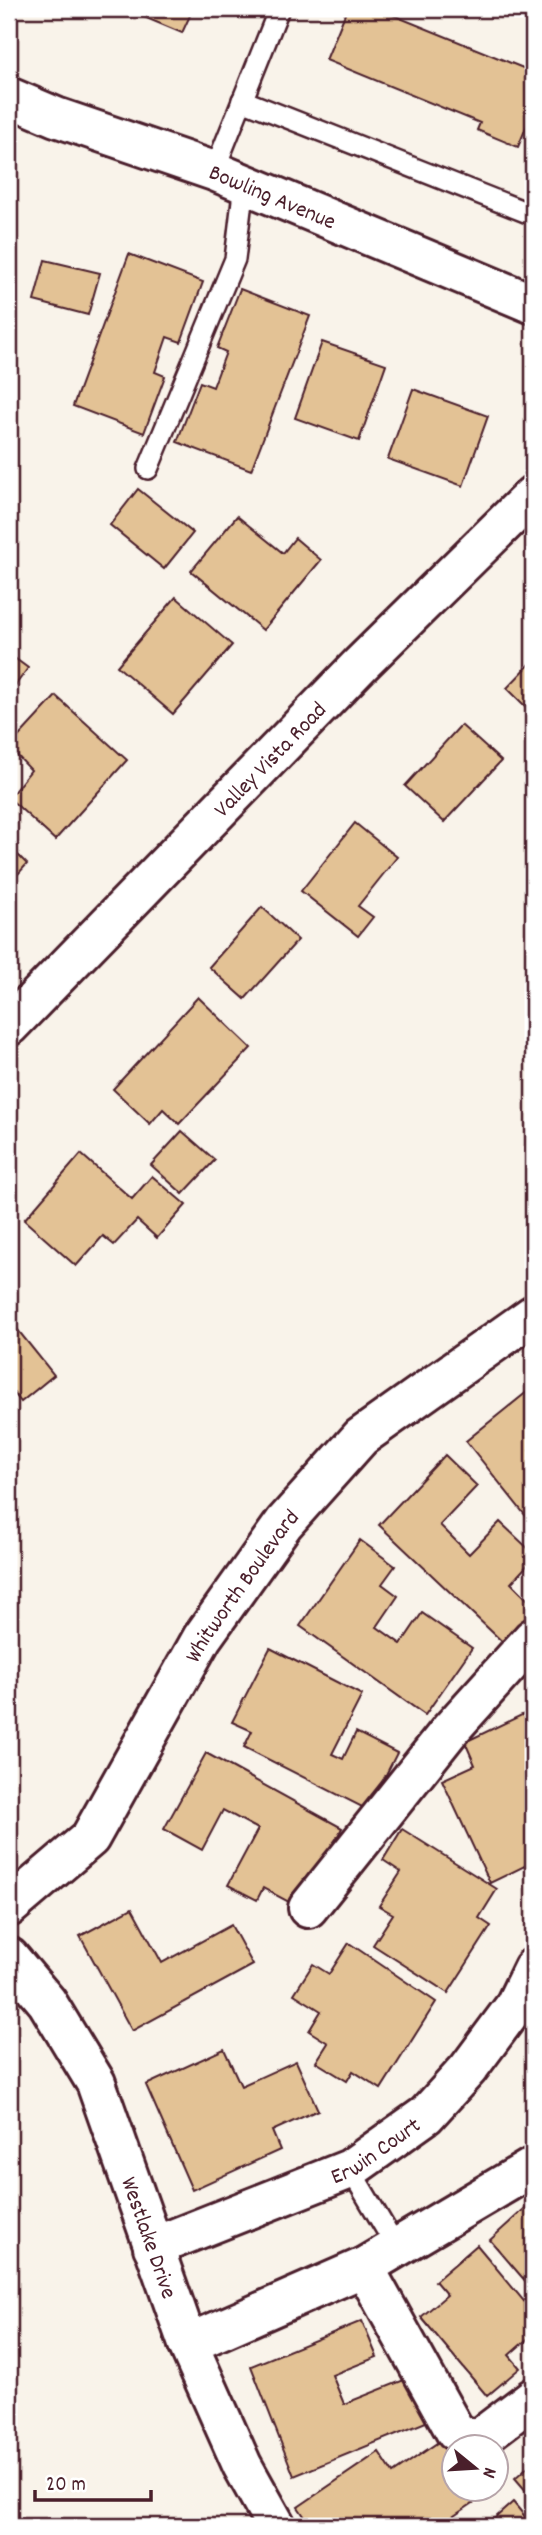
<svg xmlns="http://www.w3.org/2000/svg" width="542" height="2535" font-family="Dekko,sans-serif">
  <style>
    .building { fill: #e3c295; stroke: #4a1f2b; stroke-width: 2 }
    .lines { fill: none; stroke-linecap: round; stroke-linejoin: round }
    .lane-casing { stroke: #4a1f2b; stroke-width: 24 }
    .street-casing { stroke: #4a1f2b; stroke-width: 44 }
    .secondary-casing { stroke: #4a1f2b; stroke-width: 44 }
    .lane { stroke: #fff; stroke-width: 19 }
    .street { stroke: #fff; stroke-width: 38 }
    .secondary { stroke: #fff; stroke-width: 38 }
    .labels { text-anchor: middle; stroke-width: 5; stroke-linejoin: round; paint-order: stroke }
    .street-label { font-size: 23px; fill: #4a1f2b; stroke: #fff }
  </style>
  <rect width="100%" height="100%" fill="#f9f3ea"/>
  <filter id="ink" filterUnits="userSpaceOnUse"><feTurbulence type="fractalNoise" baseFrequency=".0143" numOctaves="2"/><feDisplacementMap in="SourceGraphic" scale="14" xChannelSelector="R" yChannelSelector="G"/><feConvolveMatrix kernelMatrix="1 2 1 2 8 2 1 2 1" color-interpolation-filters="sRGB"/></filter>
  <g filter="url(#ink)">
    <g class="building">
      <polygon points="125,9 193,9 182,33"/>
      <polygon points="347,9 378,9 533,72 533,111 518,147 477,130 480,123 326,60"/>
      <polygon points="129,254 203,282 181,342 167,337 155,372 165,376 144,433 73,406"/>
      <polygon points="45,260 100,273 88,315 34,301"/>
      <polygon points="240,289 310,316 251,470 177,442 200,382 213,387 226,352 217,348"/>
      <polygon points="322,342 386,364 359,441 295,418"/>
      <polygon points="413,389 488,416 463,486 388,459"/>
      <polygon points="138,489 193,533 164,569 110,525"/>
      <polygon points="237,516 283,553 295,538 321,560 263,630 191,571"/>
      <polygon points="176,597 232,645 173,714 117,666"/>
      <polygon points="9,654 28,668 9,694"/>
      <polygon points="533,661 533,714 507,688"/>
      <polygon points="56,696 127,760 55,840 9,798 31,770 9,747"/>
      <polygon points="461,725 501,761 444,822 405,786"/>
      <polygon points="355,823 397,857 358,906 373,917 358,936 301,891"/>
      <polygon points="9,846 27,864 9,884"/>
      <polygon points="262,907 298,940 245,999 209,967"/>
      <polygon points="198,997 251,1048 179,1124 163,1109 150,1124 113,1089"/>
      <polygon points="182,1131 215,1160 183,1194 151,1165"/>
      <polygon points="81,1154 132,1199 152,1176 186,1205 157,1238 137,1220 114,1245 103,1236 76,1266 24,1220"/>
      <polygon points="9,1319 54,1375 21,1402 9,1387"/>
      <polygon points="533,1387 533,1447 529,1450 533,1455 533,1525 466,1441"/>
      <polygon points="445,1455 477,1486 440,1525 469,1554 500,1522 533,1553 533,1559 511,1583 533,1605 533,1625 510,1649 379,1525"/>
      <polygon points="360,1540 395,1566 382,1584 398,1596 377,1627 401,1644 422,1613 472,1648 425,1715 300,1626"/>
      <polygon points="270,1648 362,1695 332,1754 343,1759 356,1732 397,1753 368,1810 244,1747 252,1731 232,1722"/>
      <polygon points="530,1711 533,1718 533,1862 490,1883 442,1780 475,1765 465,1742"/>
      <polygon points="206,1753 342,1828 300,1908 263,1888 257,1900 228,1885 258,1829 223,1810 202,1850 164,1829"/>
      <polygon points="402,1829 497,1889 479,1918 491,1926 448,1993 373,1945 393,1914 379,1906 401,1872 383,1860"/>
      <polygon points="132,1908 162,1963 231,1925 253,1965 132,2031 80,1936"/>
      <polygon points="349,1943 436,2002 381,2089 353,2071 347,2081 316,2062 328,2043 309,2031 321,2011 294,1994 313,1964 329,1974"/>
      <polygon points="224,2049 241,2086 296,2061 318,2110 272,2131 280,2150 192,2190 146,2085"/>
      <polygon points="533,2201 533,2290 490,2240"/>
      <polygon points="477,2245 533,2312 533,2334 509,2355 520,2368 487,2396 421,2317 447,2295 435,2281"/>
      <polygon points="362,2321 377,2357 332,2375 344,2404 409,2378 426,2422 294,2476 251,2366"/>
      <polygon points="440,2441 454,2463 454,2490 472,2490 479,2499 439,2526 311,2526 298,2507 379,2452 393,2473"/>
      <polygon points="533,2462 533,2499 515,2478"/>
      <polygon points="513,2502 533,2526 486,2526"/>
    </g>
    <g class="lines">
      <defs>
        <g id="lane">
          <polyline points="242,100 533,215"/>
          <polyline points="214,171 279,9"/>
          <polyline points="148,469 235,259 244,184"/>
          <polyline points="350,2169 397,2248"/>
        </g>
        <g id="street">
          <path id="s1" d="M9,1026L360,665L533,495"/>
          <path id="s2" d="M9,1907L90,1838L202,1638L284,1523L361,1437L533,1315"/>
          <polyline points="308,1908 450,1730 533,1638"/>
          <path id="s3" d="M9,1957L47,2002L96,2083L188,2344L242,2465L276,2526"/>
          <path id="s4" d="M153,2247L350,2169L426,2115L468,2069L514,2007L533,1968"/>
          <polyline points="364,2267 455,2431 475,2442 533,2398"/>
          <polyline points="188,2344 364,2267 533,2167"/>
        </g>
        <g id="secondary">
          <path id="s5" d="M9,97L56,117L214,171L533,304"/>
        </g>
      </defs>
      <use href="#lane" class="lane-casing"/>
      <use href="#street" class="street-casing"/>
      <use href="#secondary" class="secondary-casing"/>
      <use href="#lane" class="lane"/>
      <use href="#street" class="street"/>
      <use href="#secondary" class="secondary"/>
    </g>
  </g>
  <g class="labels">
    <g class="street-label">
      <text dy="8" stroke="none"><textPath href="#s5" startOffset="282">Bowling Avenue</textPath></text>
      <text dy="8" stroke="none"><textPath href="#s1" startOffset="373">Valley Vista Road</textPath></text>
      <text dy="8" stroke="none"><textPath href="#s2" startOffset="401">Whitworth Boulevard</textPath></text>
      <text dy="8" stroke="none"><textPath href="#s4" startOffset="243">Erwin Court</textPath></text>
      <text dy="8" stroke="none"><textPath href="#s3" startOffset="317">Westlake Drive</textPath></text>
    </g>
  </g>
  <rect width="542" height="2535" fill="none" stroke="#fff" stroke-width="35"/>
  <rect x="18" y="18" width="507" height="2500" fill="none" stroke="#4a1f2b" stroke-width="2.5" filter="url(#ink)"/>
  <g transform="translate(475 2468) rotate(108)"><circle r="33" fill="#ffffff" stroke="#b7a5aa" stroke-width="2"/>
  <path d="M0-5L12 26L0 18L-12 26Z" fill="#4a1f2b"/>
  <text y="-10" font-size="19" font-weight="bold" text-anchor="middle" fill="#4a1f2b">N</text>
  </g>
  <path d="M35 2490v10h116v-10" fill="none" stroke="#4a1f2b" stroke-width="3.5"/>
  <text x="46" y="2490" font-size="21" fill="#4a1f2b" stroke="#ffffff" stroke-width="5" paint-order="stroke">20 m</text>
</svg>
